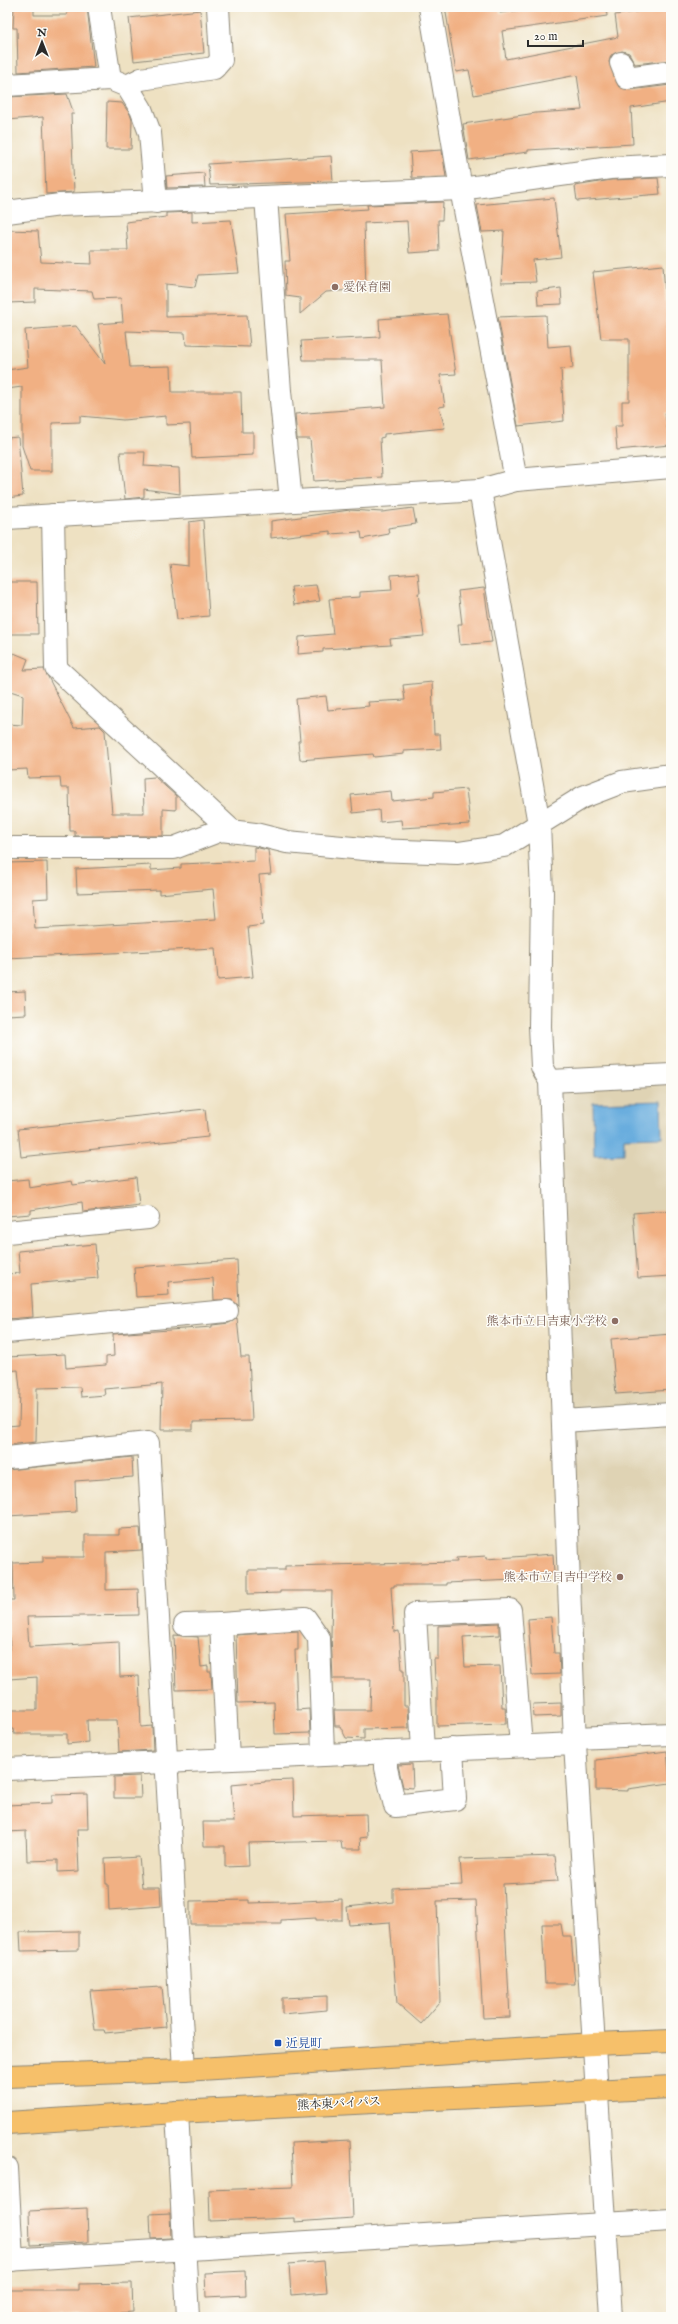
<svg xmlns="http://www.w3.org/2000/svg" width="678" height="2324" font-family="'IM FELL English','Noto Serif JP',serif">
  <style>
    .built { fill: #dfd3b4 }
    .water { fill: #69adde; stroke: #4a6c84 }
    .building { fill: #f1b083 }
    .lines { fill: none; stroke-linecap: round; stroke-linejoin: round }
    .minor-casing { stroke: #8c8676; stroke-width: 24 }
    .highway-casing { stroke: #8c8676; stroke-width: 24 }
    .minor { stroke: #fff; stroke-width: 22 }
    .highway { stroke: #f6c06b; stroke-width: 22 }
    .education-dot { fill: #8d6e63; stroke: #fdfcf7; stroke-width: 1.5 }
    .transit-dot { fill: #1a4fb4; stroke: #fdfcf7; stroke-width: 1.5 }
    .labels { text-anchor: middle; stroke-width: 3; stroke-linejoin: round; paint-order: stroke }
    .education-label { font-size: 12px; fill: #785e54; stroke: #fdfcf7; text-anchor: end }
    .transit-label { font-size: 12px; fill: #164399; stroke: #fdfcf7; text-anchor: start }
    .street-label { font-size: 12px; fill: #2b2b2b; stroke: #fdfcf7 }
  </style>
  <rect width="100%" height="100%" fill="#fdfcf7"/>
  <filter id="ink" filterUnits="userSpaceOnUse"><feTurbulence type="fractalNoise" baseFrequency=".025" numOctaves="2"/><feDisplacementMap in="SourceGraphic" scale="8" xChannelSelector="R" yChannelSelector="G"/><feConvolveMatrix kernelMatrix="1 2 1 2 8 2 1 2 1" color-interpolation-filters="sRGB"/></filter>
  <filter id="wash" filterUnits="userSpaceOnUse"><feTurbulence type="fractalNoise" baseFrequency=".012" numOctaves="4" result="noise"/><feDisplacementMap in="SourceGraphic" scale="16" xChannelSelector="R" yChannelSelector="G"/><feGaussianBlur stdDeviation="0.9" result="paint"/><feColorMatrix in="noise" values="0 0 0 0 0 0 0 0 0 0 0 0 0 0 0 0 0 1.4 0 .05"/><feComposite in="paint" operator="in"/></filter>
  <g filter="url(#wash)">
    <rect width="100%" height="100%" fill="#eee1c2"/>
    <polygon class="built" points="671,1075 671,1733 575,1738 550,1081"/>
    <polygon class="water" points="661,1101 662,1137 624,1138 624,1154 594,1155 593,1103"/>
    <g id="blocks">
      <g class="building">
        <polygon points="14,7 34,7 34,15 67,15 67,7 87,7 94,67 18,72 17,28 13,28"/>
        <polygon points="445,7 499,7 500,13 543,7 551,7 551,10 571,7 606,7 607,16 502,31 506,59 618,37 615,15 668,7 671,30 671,60 635,64 629,53 622,51 611,55 609,62 619,87 629,90 671,85 671,102 631,108 633,144 528,150 528,152 469,160 463,124 536,113 582,110 577,75 474,95 469,70 456,72"/>
        <polygon points="200,10 204,53 134,61 129,18"/>
        <polygon points="67,94 74,114 71,114 74,192 46,194 43,117 7,120 7,97"/>
        <polygon points="107,102 122,103 130,114 132,120 131,149 106,149"/>
        <polygon points="442,150 446,177 412,178 410,152"/>
        <polygon points="331,156 333,181 210,185 208,164"/>
        <polygon points="204,173 205,187 167,188 166,176"/>
        <polygon points="658,178 660,194 577,201 575,186 611,180"/>
        <polygon points="554,198 561,257 533,260 536,282 501,283 504,231 482,232 477,205"/>
        <polygon points="443,202 442,220 438,220 439,251 409,253 407,221 364,223 366,289 326,292 300,314 300,298 286,296 285,261 290,261 286,214 368,209 367,205"/>
        <polygon points="192,212 192,222 231,220 239,273 198,275 195,287 166,284 166,317 247,315 250,347 186,345 185,333 126,331 130,367 171,366 172,392 241,392 242,432 253,432 253,455 192,458 190,424 166,425 166,416 123,420 80,416 80,422 52,423 52,471 30,471 22,446 22,387 7,389 7,370 28,367 25,330 76,326 105,364 98,324 123,322 121,298 94,299 92,291 35,289 35,302 7,303 8,230 38,231 41,262 92,264 91,250 128,250 126,222 166,217 166,213"/>
        <polygon points="663,265 669,347 671,347 671,413 665,413 670,445 617,450 615,426 622,426 622,401 629,401 629,339 601,339 593,272"/>
        <polygon points="561,288 562,304 538,305 537,291"/>
        <polygon points="447,314 456,374 440,375 445,406 439,407 445,428 384,434 384,437 380,438 382,477 314,481 310,439 297,439 295,414 385,407 382,360 303,360 301,341 380,337 379,319"/>
        <polygon points="546,315 548,347 571,345 573,368 561,369 564,421 518,426 498,317"/>
        <polygon points="18,437 23,496 7,498 7,438"/>
        <polygon points="120,452 145,452 144,466 179,468 180,494 144,489 144,497 125,499"/>
        <polygon points="413,508 416,524 388,528 389,534 362,539 361,532 330,534 330,531 271,538 271,521 350,510 382,512"/>
        <polygon points="203,520 209,616 177,619 170,564 189,566 189,522"/>
        <polygon points="418,573 420,593 418,593 424,636 390,639 391,645 323,649 323,652 298,654 299,637 333,634 329,599 360,597 360,592 392,590 391,575"/>
        <polygon points="7,582 37,582 38,634 7,634"/>
        <polygon points="316,585 320,601 294,605 291,587"/>
        <polygon points="484,588 492,642 460,645 458,624 462,624 458,591"/>
        <polygon points="14,653 28,659 24,670 44,669 74,728 100,726 105,731 112,813 144,813 143,778 155,777 176,796 176,810 163,809 163,836 75,836 75,831 70,831 69,788 61,788 60,777 28,778 27,769 7,770 7,724 22,725 23,695 7,690 7,674"/>
        <polygon points="432,682 434,734 440,734 441,749 404,751 404,754 374,757 373,754 300,760 298,741 300,741 296,699 326,696 328,710 369,706 368,702 405,700 403,685"/>
        <polygon points="466,789 470,824 402,828 401,820 380,822 379,810 353,813 351,795 391,791 392,801 434,797 434,792"/>
        <polygon points="254,847 268,850 271,874 259,875 263,925 248,927 253,977 218,980 215,948 7,958 7,863 47,862 48,898 33,899 35,929 216,919 213,889 159,894 159,890 77,893 76,869 151,865 151,870 181,868 181,864 254,861"/>
        <polygon points="25,991 26,1014 7,1015 7,992"/>
        <polygon points="205,1109 208,1137 21,1157 18,1129"/>
        <polygon points="136,1177 139,1205 83,1212 82,1202 31,1210 31,1214 7,1216 7,1181 28,1179 29,1188 72,1181 73,1185"/>
        <polygon points="671,1210 671,1276 638,1278 633,1213"/>
        <polygon points="95,1244 98,1278 31,1284 33,1317 7,1319 7,1274 20,1273 18,1251"/>
        <polygon points="237,1260 239,1306 232,1300 214,1300 213,1278 168,1282 169,1295 136,1297 134,1267"/>
        <polygon points="237,1318 241,1357 249,1357 252,1421 193,1422 193,1430 161,1430 162,1384 104,1389 105,1395 81,1397 80,1387 37,1388 36,1442 7,1445 7,1426 19,1425 20,1389 18,1370 7,1371 7,1357 65,1354 66,1368 106,1365 106,1357 114,1356 113,1334 212,1327 212,1325 229,1323"/>
        <polygon points="671,1334 671,1390 616,1394 611,1339"/>
        <polygon points="132,1457 133,1477 75,1481 76,1512 7,1516 7,1470"/>
        <polygon points="140,1528 142,1550 106,1552 106,1590 138,1589 139,1615 27,1617 29,1647 119,1642 120,1677 139,1676 141,1727 152,1726 153,1750 119,1752 117,1720 87,1720 88,1742 67,1744 67,1734 14,1734 13,1729 7,1729 7,1710 37,1710 37,1677 9,1679 7,1649 10,1649 7,1600 14,1600 13,1563 43,1562 43,1557 85,1557 85,1535 119,1535 119,1529"/>
        <polygon points="553,1554 554,1573 514,1575 514,1580 446,1583 446,1585 394,1585 394,1587 391,1587 394,1632 399,1631 402,1670 404,1670 404,1706 408,1706 409,1728 364,1729 364,1739 346,1738 340,1726 335,1726 334,1710 370,1710 371,1679 333,1679 331,1635 332,1591 280,1591 280,1593 248,1594 248,1570 285,1570 285,1566 457,1562 456,1558 486,1556 486,1559"/>
        <polygon points="551,1617 554,1653 559,1653 560,1674 532,1675 528,1619"/>
        <polygon points="499,1623 499,1635 463,1637 465,1667 500,1666 502,1707 505,1707 506,1724 437,1726 437,1680 435,1680 434,1659 438,1659 438,1626"/>
        <polygon points="298,1631 298,1650 295,1650 297,1710 309,1709 310,1733 275,1734 274,1702 238,1703 236,1635"/>
        <polygon points="174,1635 198,1637 201,1667 208,1666 208,1672 211,1672 212,1689 176,1690"/>
        <polygon points="561,1703 561,1716 534,1717 533,1704"/>
        <polygon points="667,1751 670,1783 628,1789 628,1791 596,1790 596,1760"/>
        <polygon points="412,1764 413,1788 403,1787 398,1765"/>
        <polygon points="140,1776 141,1798 114,1798 114,1777"/>
        <polygon points="293,1780 294,1816 366,1814 367,1837 360,1838 361,1849 342,1849 341,1841 248,1843 249,1866 225,1867 225,1846 204,1846 203,1822 234,1822 231,1785 265,1782 265,1781"/>
        <polygon points="87,1794 88,1829 77,1829 79,1871 58,1872 58,1860 27,1861 26,1831 7,1832 7,1805 52,1803 52,1795"/>
        <polygon points="555,1856 558,1881 503,1884 510,2017 483,2018 476,1900 437,1901 440,2002 421,2024 397,2003 390,1922 349,1925 347,1907 393,1902 393,1888 462,1885 460,1859"/>
        <polygon points="139,1857 142,1887 160,1887 161,1906 109,1910 108,1884 106,1884 105,1859"/>
        <polygon points="342,1899 342,1920 316,1920 316,1918 281,1920 281,1924 190,1924 190,1901 249,1900 249,1903 285,1902"/>
        <polygon points="542,1924 561,1924 563,1936 571,1936 575,1984 545,1984"/>
        <polygon points="79,1931 79,1950 21,1951 20,1932"/>
        <polygon points="162,1987 166,2027 105,2033 104,2030 95,2030 90,1991"/>
        <polygon points="327,1996 327,2010 282,2014 282,1998"/>
        <polygon points="350,2140 353,2218 294,2222 294,2218 210,2221 209,2190 293,2187 291,2143"/>
        <polygon points="87,2208 88,2242 30,2245 29,2211"/>
        <polygon points="170,2213 171,2238 151,2239 150,2214"/>
        <polygon points="324,2261 327,2292 291,2295 289,2264"/>
        <polygon points="245,2271 246,2295 206,2297 205,2273"/>
        <polygon points="132,2283 133,2312 62,2317 7,2317 7,2290 79,2290 79,2284"/>
      </g>
    </g>
  </g>
  <g filter="url(#ink)">
    <use href="#blocks" fill-opacity="0" stroke="#8c8676" stroke-width="1"/>
    <g class="lines">
      <defs>
        <g id="minor">
          <polyline points="99,7 110,79"/>
          <polyline points="430,7 461,189 516,480"/>
          <polyline points="621,63 627,78 671,72"/>
          <polyline points="7,85 110,79 127,86 141,109 150,133 156,202"/>
          <polyline points="127,86 141,79 214,68 221,60 218,7"/>
          <polyline points="266,197 280,391 291,501"/>
          <polyline points="7,212 60,205 461,189 610,168 671,165"/>
          <polyline points="480,490 539,824 542,893 540,1026 542,1067 550,1081 575,1744 611,2317"/>
          <polyline points="53,515 56,668 232,831"/>
          <polyline points="7,518 480,490 516,480 671,467"/>
          <polyline points="7,848 174,848 221,830 255,834 287,842 375,850 458,853 504,846 583,797 622,782 671,775"/>
          <polyline points="550,1081 671,1075"/>
          <polyline points="7,1232 148,1218"/>
          <polyline points="7,1332 227,1311"/>
          <polyline points="563,1421 671,1414"/>
          <polyline points="7,1458 148,1443 184,2070"/>
          <polyline points="185,1625 221,1624"/>
          <polyline points="575,1738 671,1734"/>
          <polyline points="423,1750 415,1614 510,1610 521,1746"/>
          <polyline points="386,1752 386,1768 395,1806 455,1799 452,1749"/>
          <polyline points="228,1758 221,1624 305,1618 319,1638 323,1754"/>
          <polyline points="7,1769 575,1744"/>
          <polyline points="177,2112 188,2317"/>
          <polyline points="7,2168 12,2260"/>
          <polyline points="7,2260 671,2220"/>
        </g>
        <g id="highway">
          <polyline points="7,2076 184,2070 594,2044 671,2041"/>
          <polyline points="7,2123 177,2112 671,2087"/>
        </g>
      </defs>
      <use href="#minor" class="minor-casing"/>
      <use href="#highway" class="highway-casing"/>
      <use href="#minor" class="minor"/>
      <use href="#highway" class="highway"/>
    </g>
  </g>
  <g class="education-dot">
    <circle cx="335" cy="287" r="4"/>
    <circle cx="615" cy="1321" r="4"/>
    <circle cx="620" cy="1577" r="4"/>
  </g>
  <rect class="transit-dot" x="274" y="2039" width="8" height="8" rx="2"/>
  <g class="labels">
    <g class="education-label">
      <text x="343" y="291" text-anchor="start">愛保育園</text>
      <text x="607" y="1325">熊本市立日吉東小学校</text>
      <text x="612" y="1581">熊本市立日吉中学校</text>
    </g>
    <g class="transit-label">
      <text x="286" y="2047">近見町</text>
    </g>
    <g class="street-label">
      <text transform="translate(339 2103) rotate(-3)" y="4">熊本東バイパス</text>
    </g>
  </g>
  <rect width="678" height="2324" fill="none" stroke="#fdfcf7" stroke-width="24"/>
  <g transform="translate(42 42)" stroke="#fdfcf7" stroke-width="3" paint-order="stroke">
  <path d="M0-3L7 15L0 10L-7 15Z" fill="#2b2b2b"/>
  <text y="-6" font-size="11" font-weight="bold" text-anchor="middle" fill="#2b2b2b">N</text>
  </g>
  <path d="M528 40v6h55v-6" fill="none" stroke="#2b2b2b" stroke-width="2"/>
  <text x="534" y="40" font-size="12" fill="#2b2b2b" stroke="#fdfcf7" stroke-width="3" paint-order="stroke">20 m</text>
</svg>
